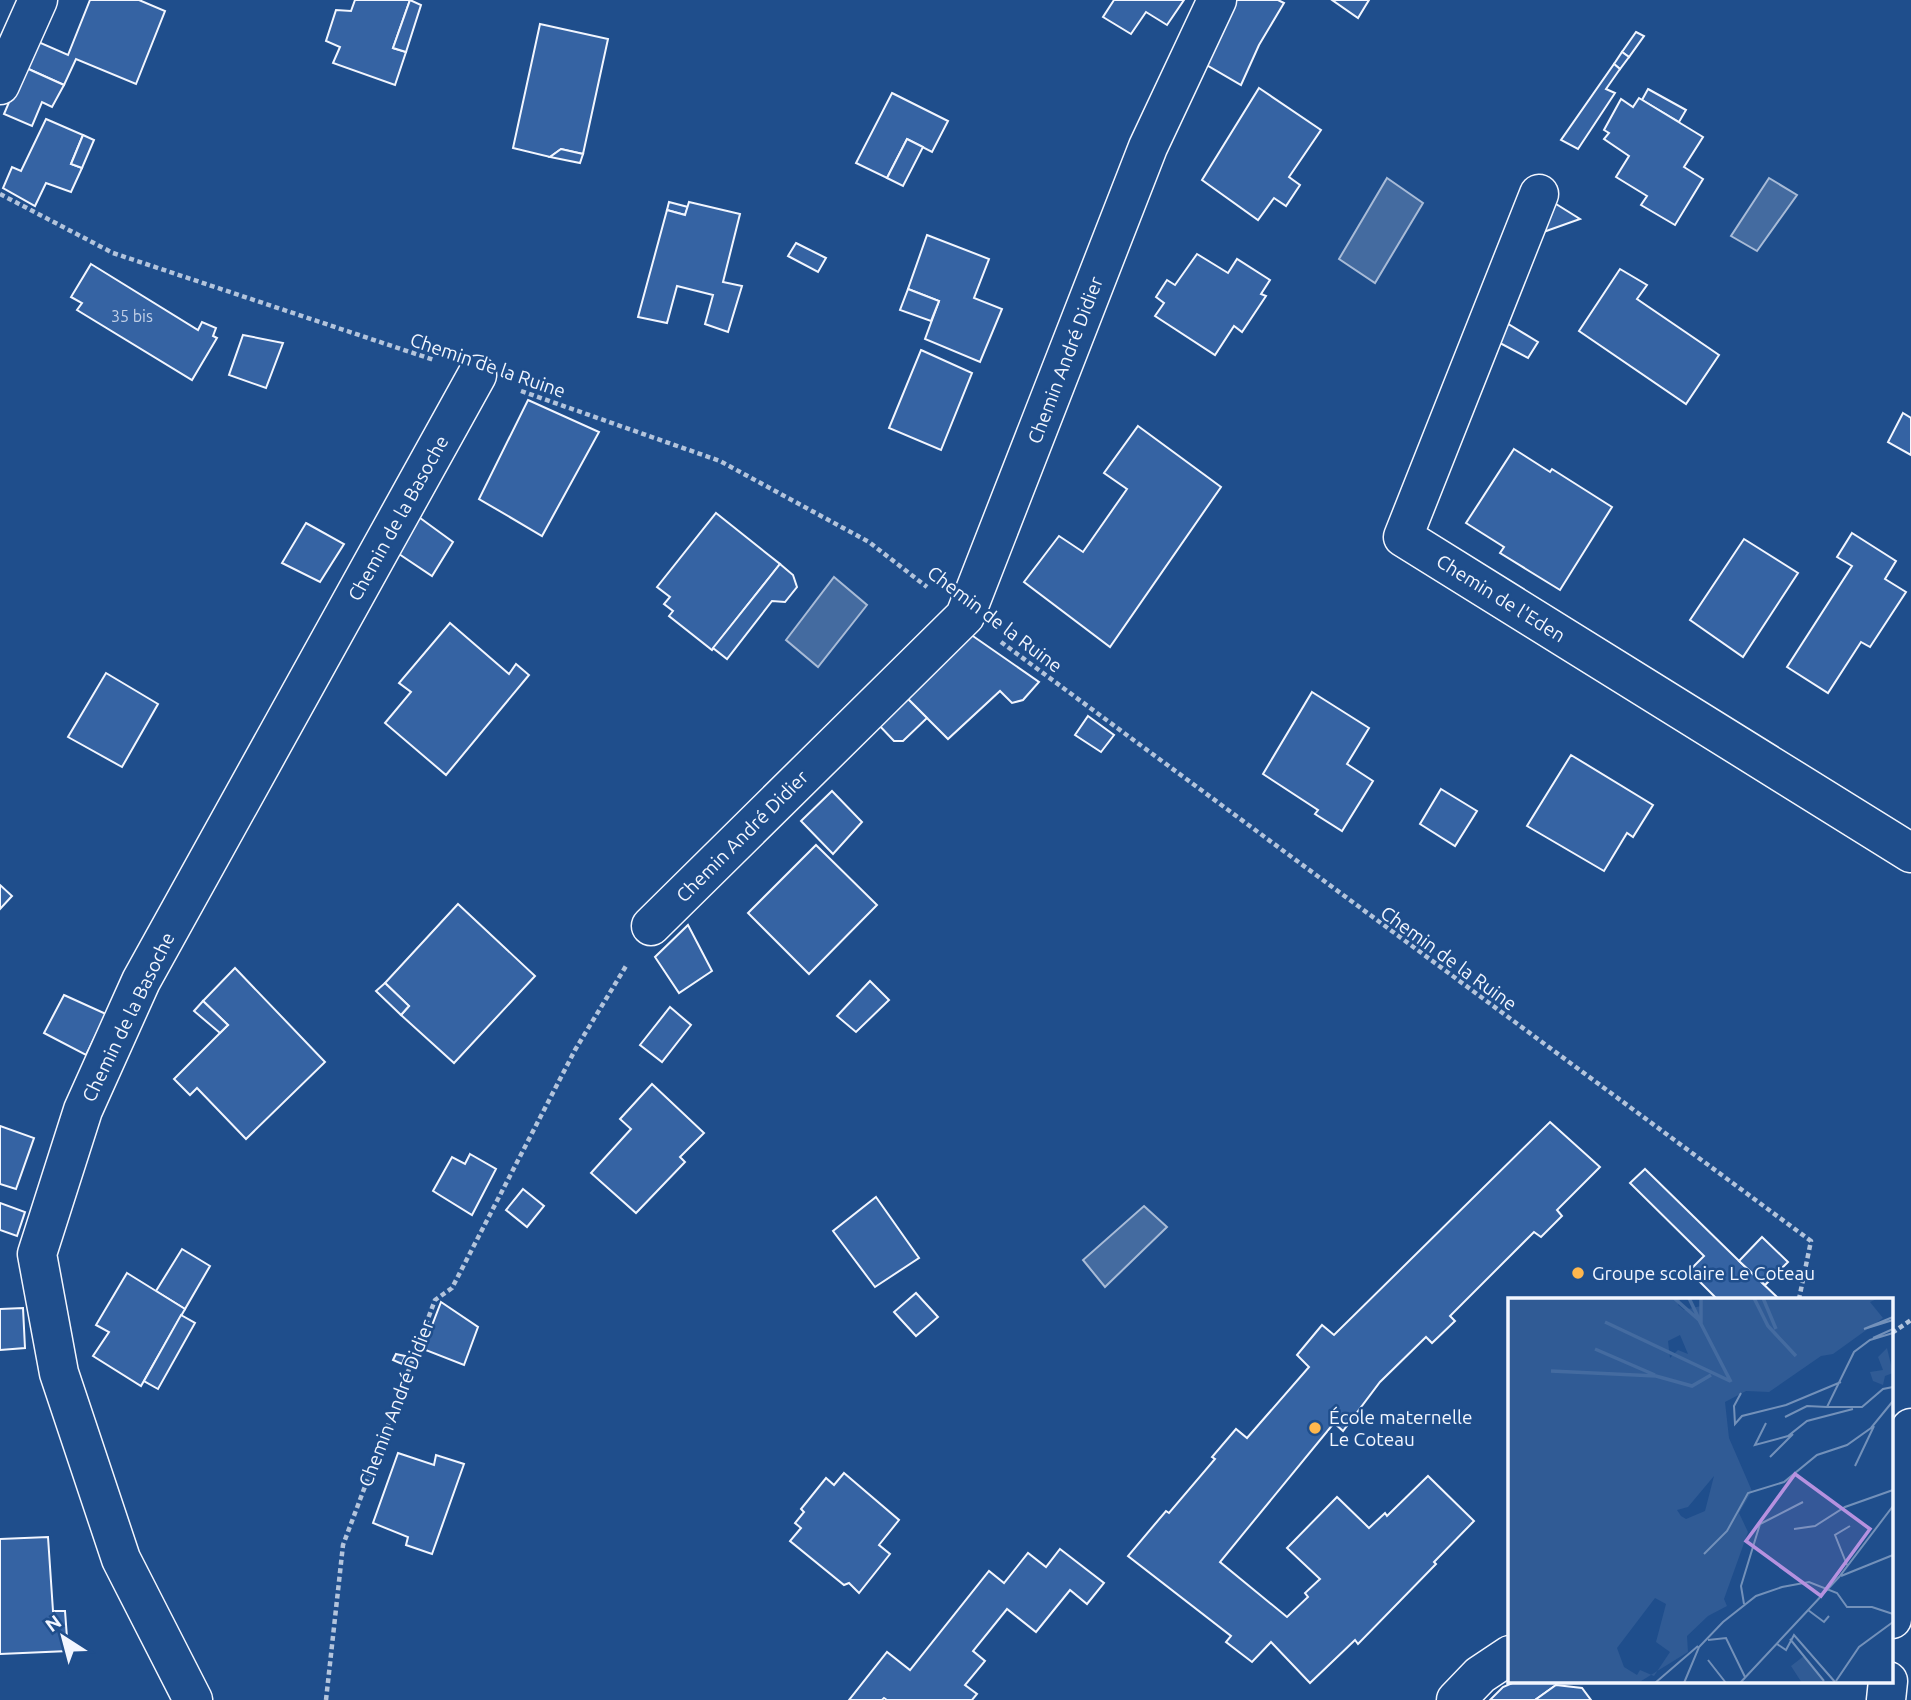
<svg xmlns="http://www.w3.org/2000/svg" width="1911" height="1700" font-family="Ubuntu,sans-serif">
  <style>
    .water { fill: #446ba0; stroke: #a8bbd7; stroke-width: 2 }
    .building { fill: #3563a3; stroke: #f2f6ff; stroke-width: 2 }
    .lines { fill: none; stroke-linecap: round; stroke-linejoin: round }
    .minor-casing { stroke: #f2f6ff; stroke-width: 41 }
    .major-casing { stroke: #f2f6ff; stroke-width: 41 }
    .path { stroke: #b3c4dc; stroke-width: 4.5; stroke-dasharray: 5 3.5; stroke-linecap: butt }
    .minor { stroke: #1f4e8c; stroke-width: 38 }
    .major { stroke: #1f4e8c; stroke-width: 38 }
    .poi-dot { fill: #ffb74d; stroke: #1f4e8c; stroke-width: 2.5 }
    .labels { text-anchor: middle; stroke-width: 5; stroke-linejoin: round; paint-order: stroke }
    .number-label { font-size: 16px; fill: #c3d1e8 }
    .street-label { font-size: 19px; fill: #f2f6ff; stroke: #1f4e8c }
    .poi-label { font-size: 19px; fill: #f2f6ff; stroke: #1f4e8c; text-anchor: start }
    .inset-river { fill: none; stroke: #446ba0; stroke-width: 3.5 }
    .inset-road { fill: none; stroke: #7391ba; stroke-width: 2 }
    .view { fill: #b691df; fill-opacity: 0.15; stroke: #b691df; stroke-width: 3.5 }
    .inset-edge { fill: none; stroke: #f2f6ff; stroke-width: 3.5 }
  </style>
  <rect width="100%" height="100%" fill="#1f4e8c"/>
  <g class="water">
    <polygon points="1387,178 1423,203 1375,283 1339,259"/>
    <polygon points="1769,178 1797,195 1757,251 1731,236"/>
    <polygon points="834,577 867,605 818,667 786,640"/>
    <polygon points="1144,1206 1167,1227 1105,1287 1083,1260"/>
  </g>
  <g class="building">
    <polygon points="90,0 139,0 165,11 136,84 76,59 64,85 24,67 34,40 68,55"/>
    <polygon points="355,0 410,0 393,48 406,52 395,85 333,63 340,47 326,41 336,10 351,11"/>
    <polygon points="410,0 421,5 406,52 393,48"/>
    <polygon points="1114,0 1184,0 1167,25 1146,12 1131,34 1103,17"/>
    <polygon points="1235,0 1278,0 1284,3 1259,45 1241,85 1205,64"/>
    <polygon points="1332,0 1369,0 1358,18"/>
    <polygon points="540,24 608,39 583,154 561,149 550,157 513,148"/>
    <polygon points="1636,32 1644,36 1629,57 1622,52"/>
    <polygon points="1622,52 1629,57 1620,69 1614,64"/>
    <polygon points="1614,64 1620,69 1606,89 1615,93 1578,149 1561,140"/>
    <polygon points="24,67 64,85 52,107 42,102 32,126 4,114"/>
    <polygon points="1259,88 1321,130 1289,177 1300,185 1286,206 1274,198 1258,220 1202,180"/>
    <polygon points="1648,89 1686,110 1679,122 1642,100"/>
    <polygon points="892,93 948,121 932,152 907,139 887,178 856,163"/>
    <polygon points="1639,98 1703,137 1684,167 1703,179 1675,225 1641,205 1647,196 1616,177 1629,156 1604,139 1609,133 1604,130 1621,99 1633,107"/>
    <polygon points="46,119 83,135 71,164 82,168 71,192 46,183 35,206 3,188 12,167 21,171"/>
    <polygon points="83,135 94,140 82,168 71,164"/>
    <polygon points="907,139 923,147 903,186 887,178"/>
    <polygon points="561,149 583,154 580,163 550,157"/>
    <polygon points="1548,199 1580,219 1535,235"/>
    <polygon points="669,202 688,207 685,215 667,210"/>
    <polygon points="689,202 740,214 723,282 742,286 728,332 705,324 713,295 677,286 667,323 638,317 667,210 685,215"/>
    <polygon points="927,235 989,259 974,298 1002,309 980,362 925,339 939,301 908,289"/>
    <polygon points="796,243 826,258 818,272 788,256"/>
    <polygon points="1197,254 1228,273 1237,259 1270,280 1261,294 1266,296 1242,332 1234,326 1215,355 1155,316 1164,303 1156,297 1167,280 1175,285"/>
    <polygon points="91,264 198,330 202,322 216,328 213,336 217,338 192,380 77,310 82,303 71,297"/>
    <polygon points="1620,269 1647,285 1637,299 1719,355 1686,404 1579,331"/>
    <polygon points="908,289 939,301 931,321 900,310"/>
    <polygon points="1505,322 1538,342 1528,358 1498,342"/>
    <polygon points="243,335 283,343 266,388 229,375"/>
    <polygon points="921,350 972,373 941,450 889,428"/>
    <polygon points="528,400 599,432 542,536 479,499"/>
    <polygon points="1903,413 1911,418 1911,455 1888,442"/>
    <polygon points="1138,426 1221,487 1110,647 1024,582 1059,536 1083,552 1127,489 1104,473"/>
    <polygon points="1514,449 1550,472 1552,469 1612,507 1560,590 1500,553 1504,547 1466,523"/>
    <polygon points="716,513 780,564 712,650 669,616 673,611 664,604 670,597 657,587"/>
    <polygon points="416,515 453,542 432,576 396,552"/>
    <polygon points="306,523 344,544 320,582 282,563"/>
    <polygon points="1852,533 1896,561 1885,579 1906,592 1870,647 1861,642 1828,693 1787,667 1852,566 1837,557"/>
    <polygon points="1744,539 1798,573 1743,657 1690,620"/>
    <polygon points="780,564 793,575 797,587 785,602 772,601 727,659 713,648"/>
    <polygon points="450,623 509,674 516,664 529,675 446,775 385,723 411,692 399,683"/>
    <polygon points="970,634 1039,682 1023,700 1012,703 1000,691 948,739 904,695"/>
    <polygon points="106,673 158,704 122,767 68,737"/>
    <polygon points="1312,692 1369,728 1347,764 1373,781 1342,831 1315,814 1318,810 1263,774"/>
    <polygon points="904,695 927,718 903,741 894,741 876,722"/>
    <polygon points="1088,716 1114,735 1101,752 1075,735"/>
    <polygon points="1571,755 1653,805 1633,837 1627,833 1604,871 1527,826"/>
    <polygon points="1441,789 1477,811 1455,846 1420,824"/>
    <polygon points="832,791 862,822 833,854 801,821"/>
    <polygon points="816,845 877,905 809,974 748,913"/>
    <polygon points="0,885 12,896 0,909"/>
    <polygon points="458,904 535,976 454,1063 401,1015 409,1006 385,983"/>
    <polygon points="688,925 712,971 679,993 655,957"/>
    <polygon points="235,968 325,1062 246,1139 197,1088 190,1095 174,1079 228,1025 203,1001"/>
    <polygon points="870,981 889,1000 856,1032 837,1016"/>
    <polygon points="385,983 409,1006 401,1015 376,991"/>
    <polygon points="64,995 106,1014 86,1055 44,1033"/>
    <polygon points="203,1001 228,1025 220,1033 194,1011"/>
    <polygon points="670,1007 691,1025 662,1062 640,1045"/>
    <polygon points="652,1084 704,1133 680,1157 685,1162 636,1213 591,1173 631,1129 620,1119"/>
    <polygon points="1550,1122 1600,1167 1557,1210 1562,1216 1541,1237 1534,1232 1450,1316 1455,1321 1432,1343 1426,1337 1380,1382 1343,1431 1334,1423 1220,1562 1287,1617 1308,1597 1305,1593 1320,1579 1287,1548 1337,1497 1369,1528 1385,1513 1387,1516 1428,1476 1474,1521 1434,1562 1436,1564 1358,1644 1355,1640 1310,1683 1271,1642 1252,1662 1226,1642 1231,1636 1128,1556 1166,1511 1169,1513 1215,1459 1212,1457 1236,1429 1247,1438 1309,1367 1297,1355 1322,1325 1334,1335"/>
    <polygon points="0,1126 34,1138 16,1189 0,1184"/>
    <polygon points="470,1154 496,1169 472,1215 433,1191 452,1157 465,1164"/>
    <polygon points="1645,1169 1736,1258 1779,1299 1717,1299 1689,1271 1704,1256 1630,1183"/>
    <polygon points="523,1189 544,1206 527,1227 506,1210"/>
    <polygon points="876,1197 919,1258 875,1287 833,1231"/>
    <polygon points="0,1203 25,1212 17,1236 0,1230"/>
    <polygon points="1762,1237 1788,1262 1765,1285 1739,1261"/>
    <polygon points="182,1249 210,1266 185,1309 156,1291"/>
    <polygon points="127,1273 185,1309 141,1386 93,1356 109,1332 96,1325"/>
    <polygon points="916,1293 938,1317 916,1336 894,1312"/>
    <polygon points="441,1302 478,1327 464,1365 423,1349"/>
    <polygon points="23,1308 25,1348 0,1350 0,1309"/>
    <polygon points="181,1315 195,1323 158,1389 144,1381"/>
    <polygon points="396,1354 405,1356 402,1364 393,1360"/>
    <polygon points="398,1453 434,1465 436,1455 464,1464 432,1554 406,1545 408,1537 373,1523"/>
    <polygon points="844,1473 899,1520 879,1545 890,1554 859,1593 849,1583 844,1585 790,1541 801,1528 795,1523 804,1512 801,1509 826,1478 834,1485"/>
    <polygon points="48,1537 53,1611 65,1611 68,1651 0,1654 0,1539"/>
    <polygon points="1060,1549 1104,1583 1087,1604 1070,1590 1036,1632 1007,1609 973,1651 985,1661 965,1685 977,1694 972,1700 887,1700 884,1698 882,1700 849,1700 887,1652 910,1670 989,1571 1004,1583 1028,1553 1046,1567"/>
    <polygon points="1517,1681 1556,1681 1556,1685 1535,1700 1490,1700 1503,1687"/>
    <polygon points="1556,1685 1582,1688 1591,1700 1535,1700"/>
  </g>
  <g class="lines">
    <defs>
      <g id="minor">
        <polyline points="0,85 38,0"/>
        <polyline points="1539,194 1403,537 1911,853"/>
        <polyline points="651,926 965,616 1148,147 1217,0"/>
        <polyline points="193,1700 121,1559 59,1373 37,1254 83,1110 141,981 477,375"/>
        <polyline points="1456,1700 1480,1675 1510,1655"/>
      </g>
      <g id="major">
        <polyline points="1892,1619 1900,1516 1911,1428"/>
        <polyline points="1886,1700 1888,1681"/>
      </g>
    </defs>
    <use href="#minor" class="minor-casing"/>
    <use href="#major" class="major-casing"/>
    <g class="path">
      <polyline points="0,194 113,253 434,360"/>
      <polyline points="521,391 720,461 869,542 927,587"/>
      <polyline points="1001,642 1811,1241 1799,1299"/>
      <polyline points="1892,1333 1911,1320"/>
      <polyline points="326,1700 343,1545 435,1300 452,1288 575,1050 626,966"/>
    </g>
    <use href="#minor" class="minor"/>
    <use href="#major" class="major"/>
  </g>
  <g class="poi-dot">
    <circle cx="1578" cy="1273" r="7"/>
    <circle cx="1315" cy="1428" r="7"/>
  </g>
  <g class="labels">
    <g class="number-label">
      <text x="132" y="322">35 bis</text>
    </g>
    <g class="street-label">
      <text transform="translate(1065 360) rotate(-69)" y="7">Chemin André Didier</text>
      <text transform="translate(488 365) rotate(19)" y="7">Chemin de la Ruine</text>
      <text transform="translate(398 518) rotate(-61)" y="7">Chemin de la Basoche</text>
      <text transform="translate(1501 598) rotate(32)" y="7">Chemin de l'Eden</text>
      <text transform="translate(995 619) rotate(37)" y="7">Chemin de la Ruine</text>
      <text transform="translate(742 836) rotate(-45)" y="7">Chemin André Didier</text>
      <text transform="translate(1449 958) rotate(36)" y="7">Chemin de la Ruine</text>
      <text transform="translate(128 1017) rotate(-64)" y="7">Chemin de la Basoche</text>
      <text transform="translate(396 1403) rotate(-69)" y="7">Chemin André Didier</text>
    </g>
    <g class="poi-label">
      <text x="1592" y="1280">Groupe scolaire Le Coteau</text>
      <text x="1329" y="1424">École maternelle<tspan x="1329" dy="22">Le Coteau</tspan></text>
    </g>
  </g>
  <g transform="translate(1508 1298)">
    <rect width="385" height="385" fill="#1f4e8c"/>
    <path d="M0,0H173L170,7L176,12L193,8V0H371L362,4L375,20L325,56L313,58L261,94L238,93L217,104L221,140L244,193L231,215L240,234L216,301L219,308L200,318L179,338L180,354L130,385H0ZM172,37L180,56L170,52L162,60L160,43ZM206,178L197,213L178,221L173,218L169,212L180,209ZM147,300L158,306L148,344L162,354L146,378L132,372L129,377L116,369L109,350ZM379,50L385,75L377,78L375,87L365,83L362,74L375,72L370,59ZM296,358L318,385H294L283,368Z" fill="#305b95" fill-rule="evenodd"/>
    <path class="inset-river" d="M166,0L191,22L223,84M181,0L191,21M246,0L260,28L288,58M255,0L268,31M97,24L222,83M193,26V0M87,51L147,77M43,73L148,78L184,88L203,77"/>
    <path class="inset-road" d="M385,19L356,31L385,22M385,35L362,42L346,54L319,109H354L375,91L385,89M365,40L385,31M233,95L226,108L227,126L234,118L278,107L333,84M277,119L299,108L319,109M258,125L247,147L280,138L299,123L345,111M262,159L285,136M347,168L366,128M286,231L307,228L337,209L385,192M196,256L219,233L240,195L276,184L309,157L339,147L363,130L385,103M339,267L327,237L342,228M333,278L385,257M236,306L233,288L252,226L295,204M300,312L316,324L321,318M282,341L316,383M200,342L218,340L237,379M269,346L278,352L286,337L327,384M200,362L218,385M328,383L351,349L385,324M147,385L190,348M176,385L191,349L215,324L248,298L274,289L301,284L329,295L339,309H364L385,316M232,385L331,279L385,208"/>
    <path class="view" d="M287,176L362,231L313,298L238,243Z"/>
    <rect width="385" height="385" class="inset-edge"/>
  </g>
  <g transform="translate(63 1637) rotate(324)" stroke="#1f4e8c" stroke-width="5" paint-order="stroke">
  <path d="M0-5L12 26L0 18L-12 26Z" fill="#f2f6ff"/>
  <text y="-10" font-size="19" font-weight="bold" text-anchor="middle" fill="#f2f6ff">N</text>
  </g>
</svg>
